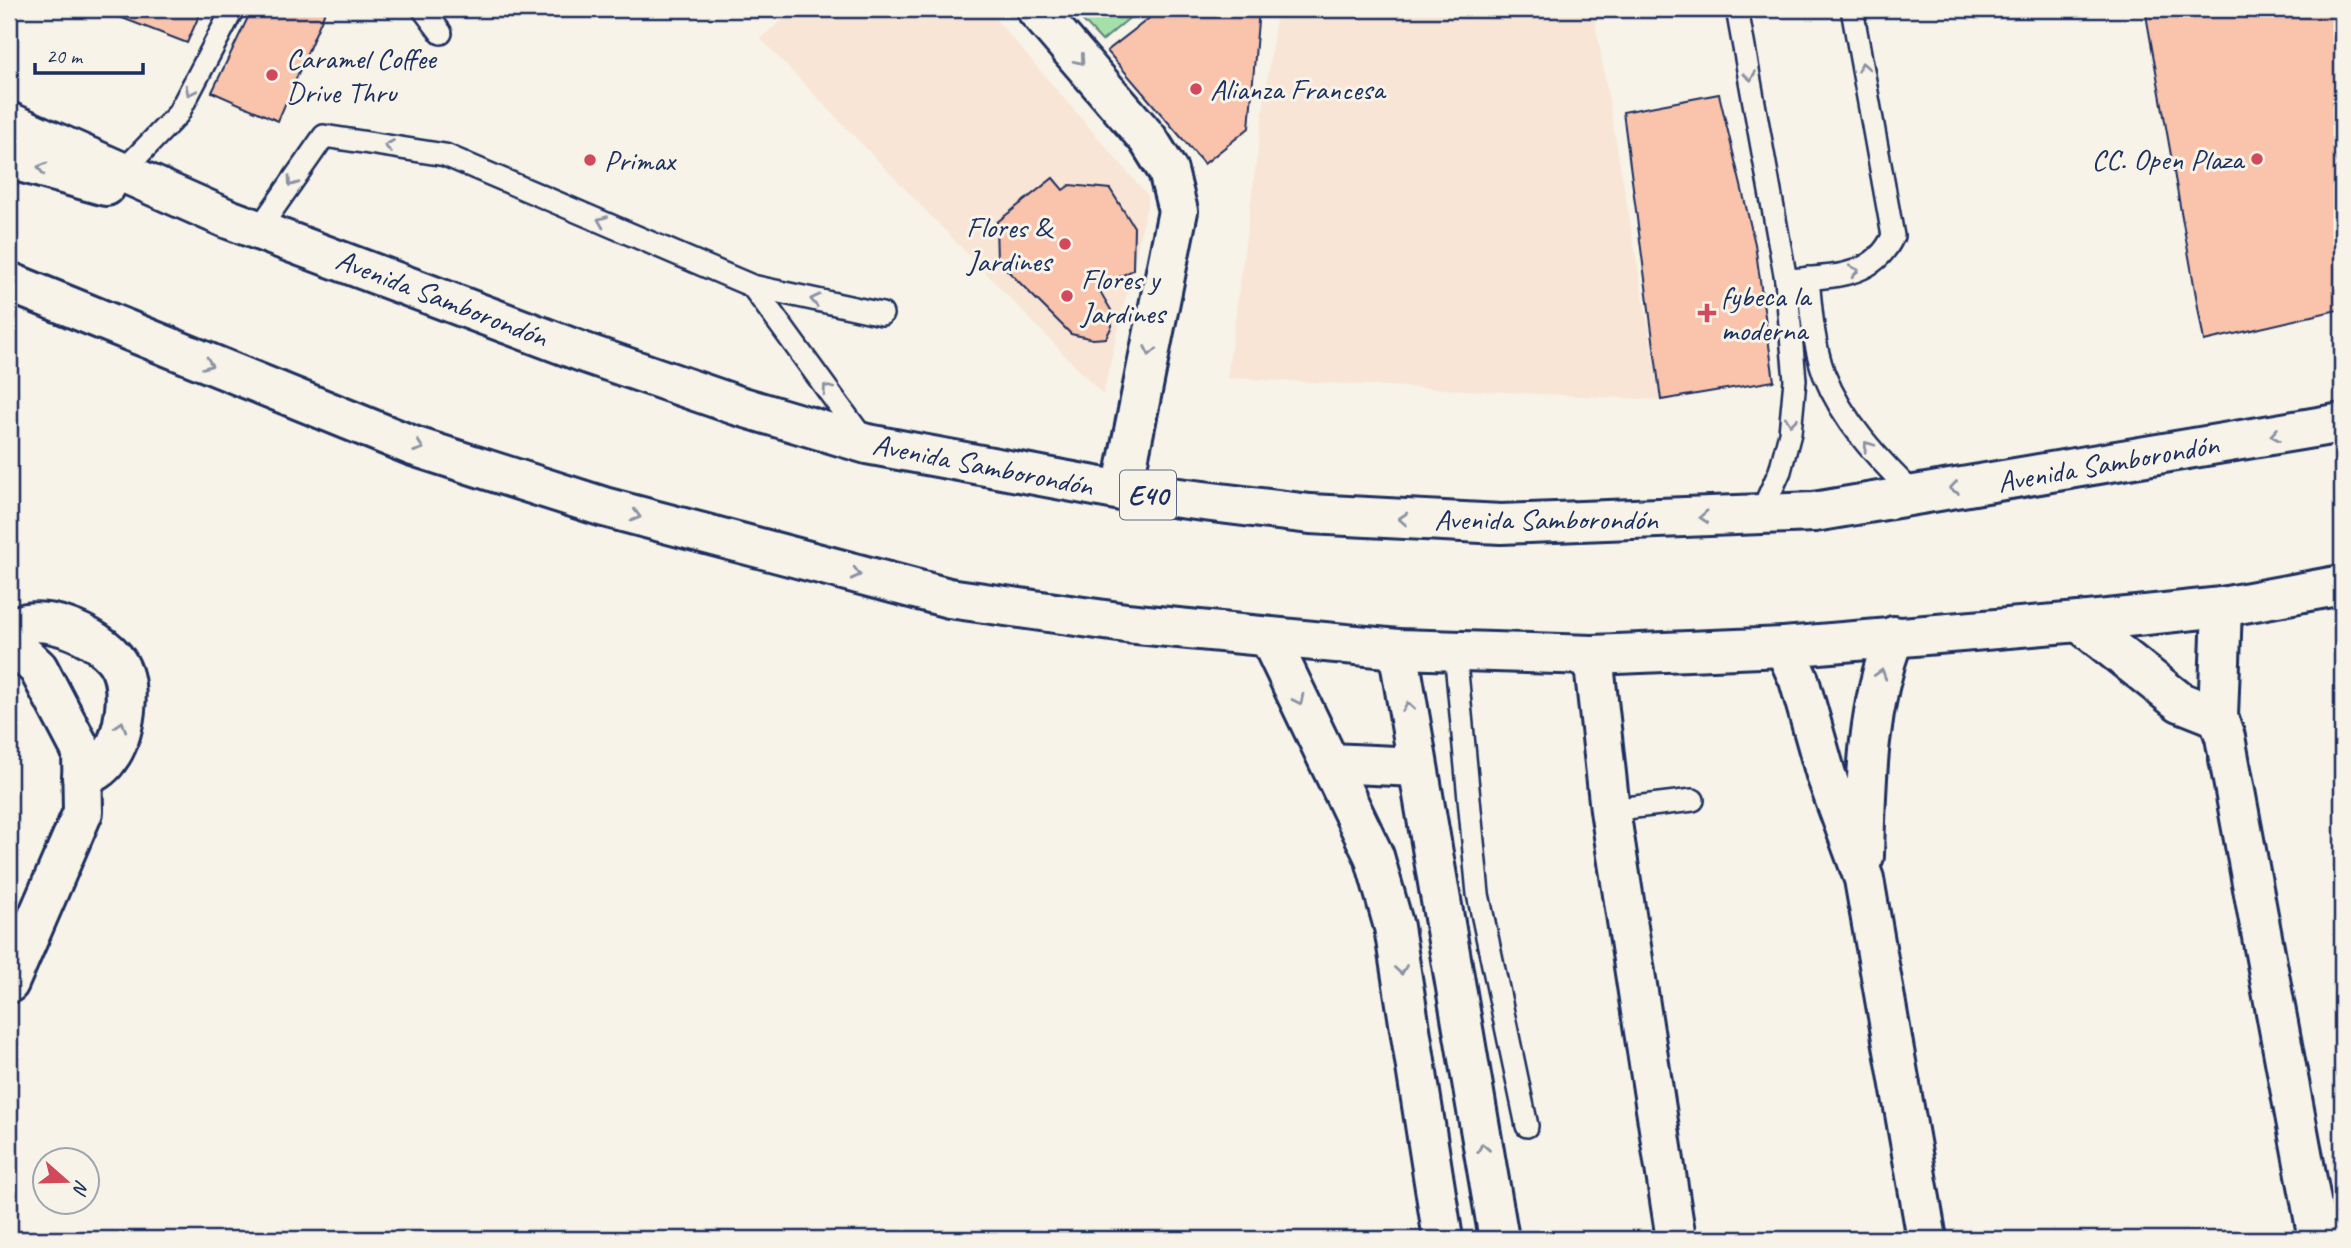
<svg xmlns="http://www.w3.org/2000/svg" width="2351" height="1248" font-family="Caveat,sans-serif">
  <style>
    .built { fill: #f8e5d6 }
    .green { fill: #a4e0a7; stroke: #608882; stroke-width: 2 }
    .building { fill: #f9c3ac; stroke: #1b2f5e; stroke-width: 2 }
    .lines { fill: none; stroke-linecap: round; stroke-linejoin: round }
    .lane-casing { stroke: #1b2f5e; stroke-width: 26 }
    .street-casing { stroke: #1b2f5e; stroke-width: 44 }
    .highway-casing { stroke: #1b2f5e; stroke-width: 44 }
    .lane { stroke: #f7f3e8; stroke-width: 21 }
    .street { stroke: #f7f3e8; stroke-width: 38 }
    .highway { stroke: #f7f3e8; stroke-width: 38 }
    .oneway { stroke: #8991a3 }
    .poi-dot { fill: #d1495b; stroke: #f7f3e8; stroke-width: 2.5 }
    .labels { text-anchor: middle; stroke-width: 6; stroke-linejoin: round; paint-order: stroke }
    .shield { fill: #f7f3e8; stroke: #5d6a87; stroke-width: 2 }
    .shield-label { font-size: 28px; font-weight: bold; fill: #1b2f5e }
    .poi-label { font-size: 30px; fill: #1b2f5e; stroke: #f7f3e8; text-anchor: start }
    .street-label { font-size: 30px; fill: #1b2f5e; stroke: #f7f3e8 }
  </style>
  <rect width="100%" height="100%" fill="#f7f3e8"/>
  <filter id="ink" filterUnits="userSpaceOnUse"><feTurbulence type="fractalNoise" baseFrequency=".0143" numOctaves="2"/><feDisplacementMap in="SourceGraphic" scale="14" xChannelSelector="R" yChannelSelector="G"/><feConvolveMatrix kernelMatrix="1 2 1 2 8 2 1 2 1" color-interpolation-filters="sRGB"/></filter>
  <g filter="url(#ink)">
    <g class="built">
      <polygon points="797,9 987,9 1149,197 1103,395 760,38"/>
      <polygon points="1277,9 1593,9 1661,400 1227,378"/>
    </g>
    <polygon class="green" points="1072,9 1140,9 1102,41"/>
    <g class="building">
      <polygon points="99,9 202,9 187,43"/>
      <polygon points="252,9 326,9 278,121 212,92"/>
      <polygon points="1161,9 1259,9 1249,128 1204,164 1107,51"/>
      <polygon points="2145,9 2342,9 2342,309 2204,341"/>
      <polygon points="1719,94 1755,244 1774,381 1661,400 1623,112"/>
      <polygon points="1053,178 1063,190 1070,185 1110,189 1134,227 1133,270 1098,288 1111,310 1112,326 1106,338 1093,339 1071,334 997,260 996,223"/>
    </g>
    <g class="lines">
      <defs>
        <g id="lane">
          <polyline points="423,9 441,33"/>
          <polyline points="1737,9 1786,280 1795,380 1790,433 1780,471 1760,515"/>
          <polyline points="122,172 178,114 233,9"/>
          <polyline points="259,229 324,136 445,155 752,286 882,314"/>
          <path d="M1808,278C1811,310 1813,343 1824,374C1843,422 1879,460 1915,495"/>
          <path d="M1786,280C1829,276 1873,280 1893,236L1852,9"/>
          <polyline points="752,286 864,440"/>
          <polyline points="1455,651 1478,894 1527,1126"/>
          <polyline points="1610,810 1693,800"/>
        </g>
        <g id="street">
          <polyline points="1036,9 1148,139 1168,171 1178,211 1122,491"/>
          <polyline points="2222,607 2218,717 2225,737 2318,1239"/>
          <polyline points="2079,622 2180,702 2218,717"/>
          <path d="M9,632C34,607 100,635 117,662C133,686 125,737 108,759C101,769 93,773 82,777"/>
          <polyline points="1270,639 1374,856 1394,927 1443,1239"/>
          <polyline points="9,641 38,668 82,752 83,812 9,983"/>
          <polyline points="1784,647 1799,680 1826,775 1864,879 1927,1239"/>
          <polyline points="1398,649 1499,1239"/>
          <polyline points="1593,655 1610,810 1676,1239"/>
          <polyline points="1330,763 1417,767"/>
          <path d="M1864,856C1866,778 1867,710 1894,636"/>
        </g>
        <g id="highway">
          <polyline points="9,122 226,218 585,353 736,405 867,444 1122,491 1310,514 1501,524 1814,512 2342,423"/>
          <polyline points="9,159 106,186"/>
          <polyline points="9,282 413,446 604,507 949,598 1126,623 1398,649 1593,655 1784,647 2079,622 2222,607 2342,585"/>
        </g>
      </defs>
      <use href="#lane" class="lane-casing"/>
      <use href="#street" class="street-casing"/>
      <use href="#highway" class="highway-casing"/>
      <use href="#lane" class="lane"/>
      <use href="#street" class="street"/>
      <use href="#highway" class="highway"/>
    </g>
    <defs><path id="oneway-chevron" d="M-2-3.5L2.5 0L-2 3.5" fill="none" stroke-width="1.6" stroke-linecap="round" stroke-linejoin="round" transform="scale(1.75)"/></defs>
    <g class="oneway">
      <use href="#oneway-chevron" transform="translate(1080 60) rotate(49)"/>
      <use href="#oneway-chevron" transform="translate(1863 67) rotate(-101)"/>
      <use href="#oneway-chevron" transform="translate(1750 76) rotate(80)"/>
      <use href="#oneway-chevron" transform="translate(190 91) rotate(117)"/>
      <use href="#oneway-chevron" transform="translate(389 146) rotate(-171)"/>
      <use href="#oneway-chevron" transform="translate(42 168) rotate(-165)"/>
      <use href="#oneway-chevron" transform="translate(292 182) rotate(125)"/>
      <use href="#oneway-chevron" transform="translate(602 221) rotate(-158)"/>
      <use href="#oneway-chevron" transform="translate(1854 271) rotate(-13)"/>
      <use href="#oneway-chevron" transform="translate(815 300) rotate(-168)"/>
      <use href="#oneway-chevron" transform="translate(1150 351) rotate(101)"/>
      <use href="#oneway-chevron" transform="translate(208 364) rotate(22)"/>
      <use href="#oneway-chevron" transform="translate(827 389) rotate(-126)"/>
      <use href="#oneway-chevron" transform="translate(1791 421) rotate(96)"/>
      <use href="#oneway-chevron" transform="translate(2275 435) rotate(170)"/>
      <use href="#oneway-chevron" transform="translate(1868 446) rotate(-126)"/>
      <use href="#oneway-chevron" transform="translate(419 447) rotate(19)"/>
      <use href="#oneway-chevron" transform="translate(1954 488) rotate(171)"/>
      <use href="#oneway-chevron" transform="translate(636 516) rotate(16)"/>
      <use href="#oneway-chevron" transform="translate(1704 517) rotate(177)"/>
      <use href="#oneway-chevron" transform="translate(1403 519) rotate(-177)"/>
      <use href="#oneway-chevron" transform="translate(856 574) rotate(14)"/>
      <use href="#oneway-chevron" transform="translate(1881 674) rotate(-73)"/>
      <use href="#oneway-chevron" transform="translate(1299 700) rotate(64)"/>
      <use href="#oneway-chevron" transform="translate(1408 707) rotate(-99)"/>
      <use href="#oneway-chevron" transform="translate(121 726) rotate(-73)"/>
      <use href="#oneway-chevron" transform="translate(1401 970) rotate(81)"/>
      <use href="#oneway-chevron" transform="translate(1483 1148) rotate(-100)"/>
    </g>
  </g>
  <g class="poi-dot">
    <circle cx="272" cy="75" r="7"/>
    <circle cx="1196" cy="89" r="7"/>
    <circle cx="2257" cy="159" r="7"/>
    <circle cx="590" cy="160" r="7"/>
    <circle cx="1065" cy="244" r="7"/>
    <circle cx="1067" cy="296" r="7"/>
    <path d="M1703.5 302.5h7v7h7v7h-7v7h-7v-7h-7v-7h7z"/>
  </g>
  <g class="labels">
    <rect class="shield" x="1120" y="470.5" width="56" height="49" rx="5"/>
    <g class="shield-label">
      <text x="1148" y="505">E40</text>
    </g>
    <g class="poi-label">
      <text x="286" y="68">Caramel Coffee<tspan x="286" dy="34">Drive Thru</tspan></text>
      <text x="1210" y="99">Alianza Francesa</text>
      <text x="2243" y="169" text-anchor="end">CC. Open Plaza</text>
      <text x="604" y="170">Primax</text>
      <text x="1051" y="237" text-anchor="end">Flores &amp;<tspan x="1051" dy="34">Jardines</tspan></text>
      <text x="1081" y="289">Flores y<tspan x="1081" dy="34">Jardines</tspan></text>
      <text x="1721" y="306">fybeca la<tspan x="1721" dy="34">moderna</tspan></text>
    </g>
    <g class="street-label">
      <text transform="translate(442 298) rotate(21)" y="10">Avenida Samborondón</text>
      <text transform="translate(2108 463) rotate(-10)" y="10">Avenida Samborondón</text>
      <text transform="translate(983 465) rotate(11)" y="10">Avenida Samborondón</text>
      <text x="1546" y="529">Avenida Samborondón</text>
    </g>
  </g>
  <rect width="2351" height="1248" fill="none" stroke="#f7f3e8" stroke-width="35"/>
  <rect x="18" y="18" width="2316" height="1213" fill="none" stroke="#1b2f5e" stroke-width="2.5" filter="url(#ink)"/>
  <g transform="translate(66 1181) rotate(110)"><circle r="33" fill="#f7f3e8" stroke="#9fa5b1" stroke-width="2"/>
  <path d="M0-5L12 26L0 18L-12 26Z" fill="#d1495b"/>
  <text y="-10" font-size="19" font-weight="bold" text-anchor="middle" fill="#1b2f5e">N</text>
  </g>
  <path d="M35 63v10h108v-10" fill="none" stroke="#1b2f5e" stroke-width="3.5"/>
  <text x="46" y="63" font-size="21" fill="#1b2f5e" stroke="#f7f3e8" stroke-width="5" paint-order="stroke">20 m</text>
</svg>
